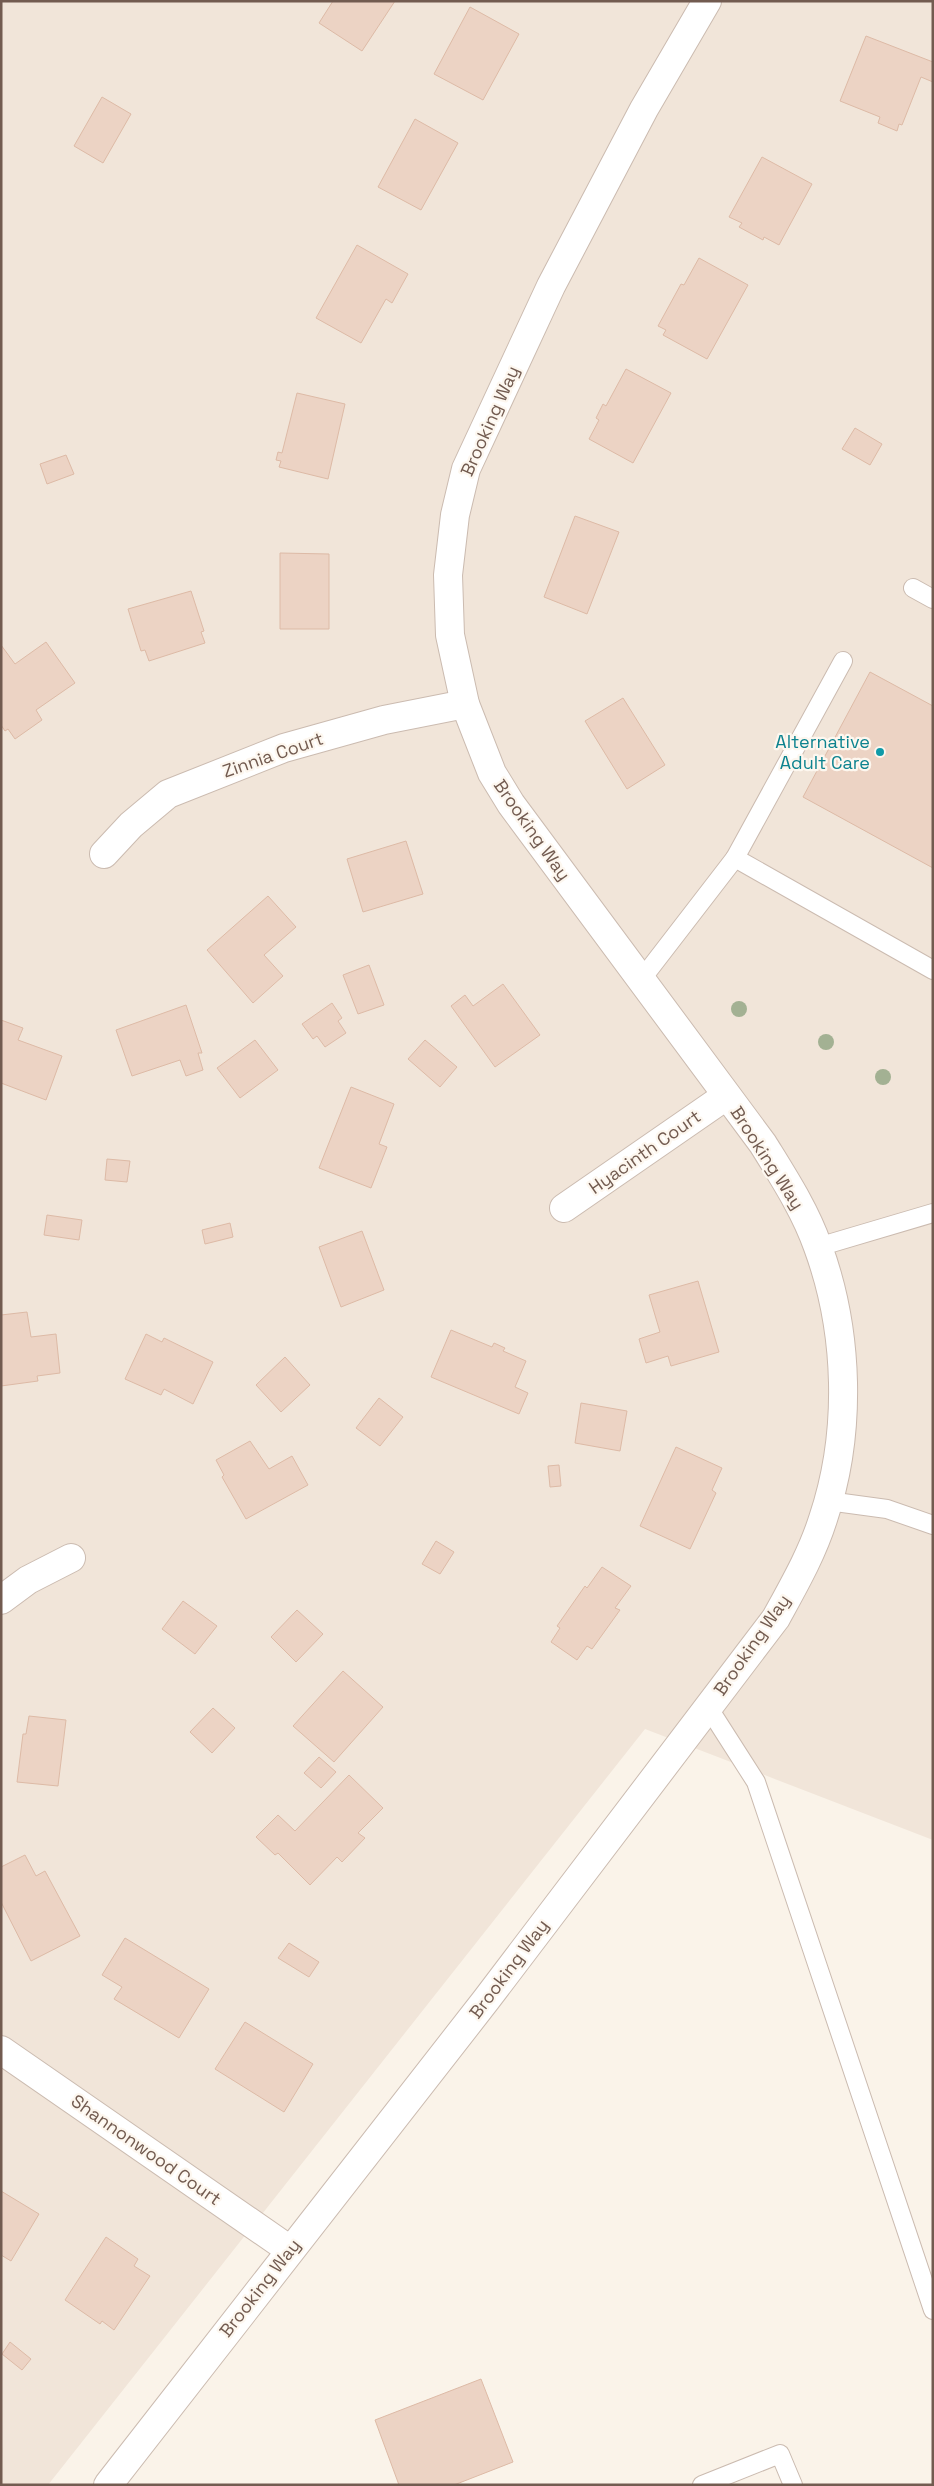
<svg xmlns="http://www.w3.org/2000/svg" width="934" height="2486" font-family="'Space Grotesk',sans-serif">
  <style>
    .residential { fill: #f1e5d9 }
    .building { fill: #ecd3c4; stroke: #ddbaa6 }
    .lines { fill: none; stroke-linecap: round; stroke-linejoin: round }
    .service-casing { stroke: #cbbbb0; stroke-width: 20 }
    .minor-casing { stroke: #cbbbb0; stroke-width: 30 }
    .service { stroke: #fff; stroke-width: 18 }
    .minor { stroke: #fff; stroke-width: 28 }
    .tree { fill: #a3b193 }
    .culture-dot { fill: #0f9aa8; stroke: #fdf7ef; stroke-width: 2 }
    .labels { text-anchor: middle; stroke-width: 4.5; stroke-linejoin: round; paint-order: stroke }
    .street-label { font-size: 18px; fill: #725b50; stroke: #fdf7ef }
    .culture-label { font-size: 18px; fill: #0d838f; stroke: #fdf7ef; text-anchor: end }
  </style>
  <rect width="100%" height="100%" fill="#faf3e9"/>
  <polygon class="residential" points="1,1 933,1 933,1840 645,1729 48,2485 1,2485"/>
  <g class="building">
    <polygon points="333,1 395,1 362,51 319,23"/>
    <polygon points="470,7 519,34 483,100 434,74"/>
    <polygon points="866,36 933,62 933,82 921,77 902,125 899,124 897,131 878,123 880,117 840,101"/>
    <polygon points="102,97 131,114 103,163 74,146"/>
    <polygon points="415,119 458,143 421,210 378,187"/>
    <polygon points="762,157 812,184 779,245 764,237 763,240 739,227 742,223 729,217"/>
    <polygon points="357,245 408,274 392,303 386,299 361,343 316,318"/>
    <polygon points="699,258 748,285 707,359 663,335 666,330 658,326 681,284 684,285"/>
    <polygon points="626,369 671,393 633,463 589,439 599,420 596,418 603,404 606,406"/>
    <polygon points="297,393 345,404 328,479 279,467 281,461 276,460 278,452 282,453"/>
    <polygon points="855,428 882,444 870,465 842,449"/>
    <polygon points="66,455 74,474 47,484 40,464"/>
    <polygon points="575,516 619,532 587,614 544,597"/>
    <polygon points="280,553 329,554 329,629 280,629"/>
    <polygon points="191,591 204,631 201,632 205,643 149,661 145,650 141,651 128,609"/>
    <polygon points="46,642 75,683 36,710 42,720 15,739 8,729 5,731 1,725 1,645 15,664"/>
    <polygon points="870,672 933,706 933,868 803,797"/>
    <polygon points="623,698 665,765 627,789 585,721"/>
    <polygon points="406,841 423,894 363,912 347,859"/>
    <polygon points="268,896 296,927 264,955 283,976 253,1003 207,950"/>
    <polygon points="369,965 384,1005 358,1014 343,975"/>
    <polygon points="503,984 540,1035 495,1067 451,1006 465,995 473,1006"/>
    <polygon points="332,1003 342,1018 338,1021 346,1033 325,1047 317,1036 313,1039 302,1024"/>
    <polygon points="186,1005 202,1053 198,1053 203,1070 186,1076 180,1060 132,1076 116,1030"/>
    <polygon points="1,1020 23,1028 18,1040 62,1056 46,1100 1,1083"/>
    <polygon points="255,1040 278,1070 240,1098 217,1068"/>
    <polygon points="425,1040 457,1067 440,1087 408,1059"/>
    <polygon points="351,1087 394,1104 379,1144 387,1147 371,1188 319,1168"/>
    <polygon points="107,1159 130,1161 127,1182 105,1180"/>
    <polygon points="47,1215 82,1220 79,1240 44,1235"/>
    <polygon points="230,1223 233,1237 205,1244 202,1230"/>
    <polygon points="362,1231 384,1290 341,1307 319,1247"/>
    <polygon points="698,1281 719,1352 671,1366 668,1356 646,1363 639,1339 660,1332 649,1295"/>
    <polygon points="27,1312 31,1337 56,1334 60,1373 37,1376 38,1381 1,1386 1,1315"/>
    <polygon points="451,1330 492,1347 494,1343 505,1348 503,1351 526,1361 515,1387 528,1393 519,1414 431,1377"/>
    <polygon points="146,1334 162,1342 164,1338 213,1362 193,1404 164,1389 161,1395 125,1379"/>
    <polygon points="285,1357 310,1385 281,1412 256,1385"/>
    <polygon points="379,1398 403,1417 380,1446 356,1428"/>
    <polygon points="581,1403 627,1411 620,1451 575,1443"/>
    <polygon points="250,1441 269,1469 292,1456 308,1485 246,1519 222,1477 224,1475 216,1460"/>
    <polygon points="676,1447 722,1468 712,1490 716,1493 690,1549 640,1526"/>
    <polygon points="559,1465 561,1486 550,1487 548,1466"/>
    <polygon points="436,1541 454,1552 440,1574 422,1564"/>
    <polygon points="602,1567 631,1586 615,1608 620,1610 592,1649 587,1646 577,1660 551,1642 560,1628 557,1626 585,1586 587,1588"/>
    <polygon points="183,1601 217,1626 195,1654 162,1629"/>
    <polygon points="297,1610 323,1634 296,1662 271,1637"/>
    <polygon points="343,1671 383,1707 334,1762 293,1726"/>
    <polygon points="213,1708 235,1728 212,1753 190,1732"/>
    <polygon points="29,1716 66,1720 58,1786 17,1782 23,1734 26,1734"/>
    <polygon points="319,1757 336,1772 321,1788 304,1773"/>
    <polygon points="349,1775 383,1808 358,1833 365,1838 342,1862 337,1857 310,1885 278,1853 275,1855 256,1837 278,1815 295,1831"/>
    <polygon points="25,1855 36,1876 45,1871 80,1936 31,1961 1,1902 1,1867"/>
    <polygon points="125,1938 209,1989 179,2038 114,1999 122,1987 102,1975"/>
    <polygon points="289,1943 319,1962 309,1977 278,1958"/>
    <polygon points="245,2022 313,2064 284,2112 215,2069"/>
    <polygon points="1,2191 39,2214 11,2261 1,2255"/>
    <polygon points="106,2237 138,2259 134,2266 150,2276 114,2330 102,2321 100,2324 65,2300"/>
    <polygon points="10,2342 31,2359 22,2370 2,2354"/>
    <polygon points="481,2379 513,2462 454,2485 399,2485 375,2420"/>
  </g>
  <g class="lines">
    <defs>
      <g id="service">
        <polyline points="913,588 933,599"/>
        <polyline points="735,858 843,661"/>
        <polyline points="641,980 735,858 933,970"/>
        <polyline points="818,1247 933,1213"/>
        <polyline points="828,1501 887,1509 933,1525"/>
        <polyline points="708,1707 756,1782 933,2310"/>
        <polyline points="702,2485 780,2454 793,2485"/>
      </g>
      <g id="minor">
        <polyline points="104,854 131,825 168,794 284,748 384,720 465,704"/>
        <polyline points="564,1208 726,1096"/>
        <polyline points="1,1600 28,1580 71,1558"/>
        <polyline points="1,2050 290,2250"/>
        <path d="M108,2485L486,2000L776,1618C794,1585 812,1554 823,1519C852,1433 849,1332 818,1247C805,1210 784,1178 763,1144L511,804L492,773L465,704L450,635L448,575L455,515L466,469L551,286L644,109L707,1"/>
      </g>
    </defs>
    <use href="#service" class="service-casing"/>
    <use href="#minor" class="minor-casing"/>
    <use href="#service" class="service"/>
    <use href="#minor" class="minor"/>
  </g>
  <g class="tree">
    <circle cx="739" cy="1009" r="8"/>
    <circle cx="826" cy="1042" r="8"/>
    <circle cx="883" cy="1077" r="8"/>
  </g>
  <circle class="culture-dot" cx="880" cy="752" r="5"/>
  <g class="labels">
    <g class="street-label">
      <text transform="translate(490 421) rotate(-66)" y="6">Brooking Way</text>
      <text transform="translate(273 755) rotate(-19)" y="6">Zinnia Court</text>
      <text transform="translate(532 830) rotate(55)" y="6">Brooking Way</text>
      <text transform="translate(645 1152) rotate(-35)" y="6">Hyacinth Court</text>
      <text transform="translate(767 1158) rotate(57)" y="6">Brooking Way</text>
      <text transform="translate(752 1645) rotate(-55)" y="6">Brooking Way</text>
      <text transform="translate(509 1969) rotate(-53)" y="6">Brooking Way</text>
      <text transform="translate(146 2150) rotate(35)" y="6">Shannonwood Court</text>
      <text transform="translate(260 2288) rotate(-52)" y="6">Brooking Way</text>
    </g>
    <g class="culture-label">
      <text x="870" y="748">Alternative<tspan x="870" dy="21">Adult Care</tspan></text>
    </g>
  </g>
  <rect width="934" height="2486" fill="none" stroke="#725b50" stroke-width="5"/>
</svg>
